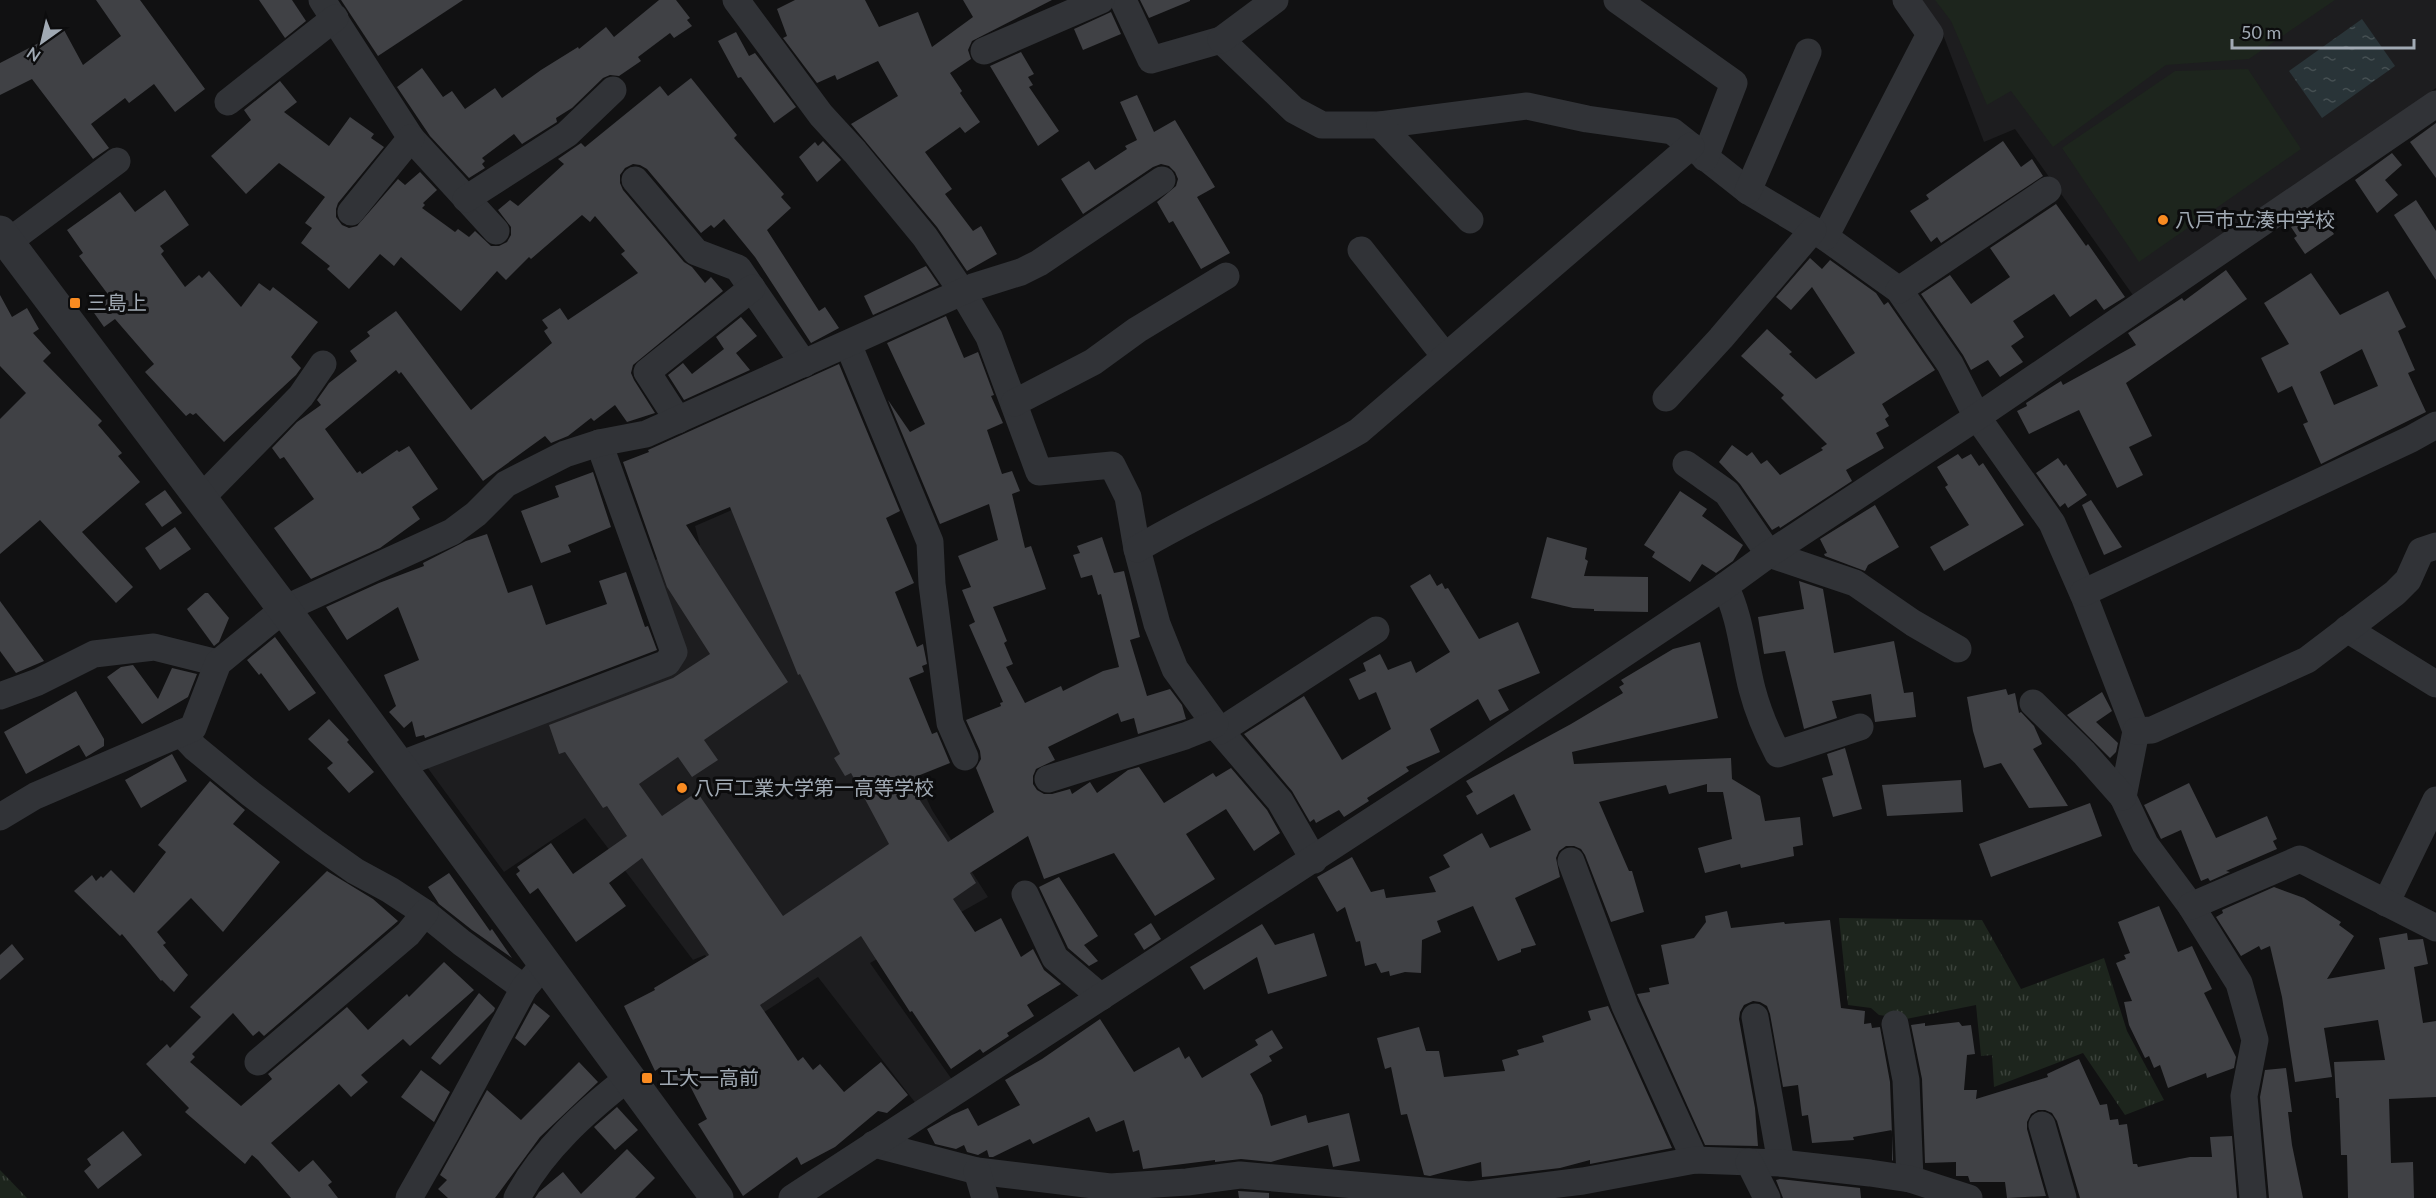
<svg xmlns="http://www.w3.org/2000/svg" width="2436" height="1198" font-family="Lato,'Noto Sans JP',sans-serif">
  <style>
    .built { fill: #1d1d1f }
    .grass { fill: url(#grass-tufts) }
    .green { fill: #1d251d }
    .water { fill: url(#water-ripples) }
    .building { fill: #404145; fill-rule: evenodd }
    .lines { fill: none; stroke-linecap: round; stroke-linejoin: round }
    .minor { stroke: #313337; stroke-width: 27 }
    .tertiary { stroke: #313337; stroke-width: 33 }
    .poi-dot { fill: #f98b21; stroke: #0c0c0d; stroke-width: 2 }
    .labels { text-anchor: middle; stroke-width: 6; stroke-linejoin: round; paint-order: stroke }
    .poi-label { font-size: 20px; fill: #a1aab4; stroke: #0c0c0d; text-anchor: start }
  </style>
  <defs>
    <pattern id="grass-tufts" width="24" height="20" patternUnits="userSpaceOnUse" patternTransform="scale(1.5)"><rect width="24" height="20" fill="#1d251d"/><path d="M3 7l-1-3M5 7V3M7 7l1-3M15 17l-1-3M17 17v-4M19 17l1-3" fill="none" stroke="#3b423b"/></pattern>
    <pattern id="water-ripples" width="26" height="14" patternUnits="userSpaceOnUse" patternTransform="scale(1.5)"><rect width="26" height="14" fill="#293438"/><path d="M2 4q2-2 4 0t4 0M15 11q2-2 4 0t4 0" fill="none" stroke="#454f52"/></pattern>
  </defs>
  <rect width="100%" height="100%" fill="#111112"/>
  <g class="built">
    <polygon points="1917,0 2436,0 2436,88 2135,298 2015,129 1984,142 1942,32"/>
    <polygon points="824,470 879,696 932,810 988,897 870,963 953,1081 917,1105 818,977 752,1020 705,955 693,960 585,818 504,872 427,767 667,669 649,562 700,545 695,526"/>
  </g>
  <g class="grass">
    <polygon points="1839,918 1982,920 2021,989 2104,958 2127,1031 2164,1100 2125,1115 2083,1053 1994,1087 1992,1055 1981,1056 1976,1005 1906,1019 1879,1015 1871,1008 1848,1005"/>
    <polygon points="0,1170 27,1198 0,1198"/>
  </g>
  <g class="green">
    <polygon points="1935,0 2335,0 2249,59 2166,65 2053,147 2011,91 1987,105 1951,21"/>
    <polygon points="2248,69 2301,149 2139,262 2062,148 2175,71"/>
  </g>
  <polygon class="water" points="2362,19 2395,66 2322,118 2289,71"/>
  <g class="building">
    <polygon points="96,0 140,0 205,89 175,112 154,84 129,103 125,98 91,124 109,148 93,159 32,79 0,95 0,63 64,30 83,65 121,36"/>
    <polygon points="259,0 292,0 306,21 285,38"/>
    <polygon points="341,0 463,0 378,56"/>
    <polygon points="659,0 676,0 690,18 687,20 692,26 674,38 670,33 638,57 641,61 619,76 610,75 603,78 572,108 556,118 557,122 522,144 514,134 482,158 485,161 482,164 485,168 469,178 430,136 397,87 422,68 443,97 452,91 465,109 495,88 502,98 541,70 578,47 579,49 606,27 614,37"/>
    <polygon points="795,0 865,0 879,27 918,12 932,47 973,17 963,0 1052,0 972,41 968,50 971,59 950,73 962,91 960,93 980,122 965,133 960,127 925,152 952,189 945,194 973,231 981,226 997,254 967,271 937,227 851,124 898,96 878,61 837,80 835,75 817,83 783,38 787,36 777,9"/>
    <polygon points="1140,0 1190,0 1190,1 1149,18"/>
    <polygon points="1111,12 1121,34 1083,50 1074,29"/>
    <polygon points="736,32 749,56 755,53 796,107 774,123 741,77 738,78 718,41"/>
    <polygon points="1021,52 1034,74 1028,77 1033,85 1029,87 1059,131 1038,146 990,66"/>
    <polygon points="691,78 737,135 734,138 784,194 781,197 791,208 767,230 819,311 825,307 839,328 811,343 755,257 724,219 714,228 711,225 701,233 647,169 640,165 633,164 625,168 620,175 620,183 623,190 684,262 692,267 705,283 711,277 723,291 633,365 631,373 634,380 655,413 627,422 615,405 594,421 591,418 568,436 551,443 545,436 483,481 401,372 399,374 396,370 325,429 357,473 360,471 362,474 397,450 399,452 409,446 438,489 412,507 420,519 380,548 311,579 274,528 314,499 284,457 280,459 272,448 297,422 321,405 317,400 329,383 357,361 350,351 370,336 367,332 396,311 471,410 552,343 544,331 548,328 542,320 560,308 568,320 638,273 621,254 625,251 595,216 590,222 582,215 531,259 529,257 506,280 497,271 461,311 401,257 394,266 380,254 349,289 327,269 330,266 301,243 312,228 305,223 325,197 279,163 246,194 211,156 251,120 244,110 280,81 297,102 284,112 329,146 350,117 374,134 371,138 384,147 338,203 336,209 336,217 342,225 349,228 357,226 398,179 405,185 420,172 437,190 423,203 425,205 422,208 455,232 458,229 469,237 475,231 491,246 499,246 507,242 511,235 511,227 498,210 510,200 518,206 564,164 558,159 581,143 585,147 660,86 668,96"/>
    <polygon points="1137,95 1154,132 1175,120 1215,187 1197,197 1230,253 1201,269 1173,221 1169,223 1157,202 1176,186 1178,179 1175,172 1169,166 1161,164 1153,167 1083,214 1061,179 1089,161 1095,170 1127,149 1125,146 1137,140 1120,102"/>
    <polygon points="2436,123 2436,178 2410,142"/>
    <polygon points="823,141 841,160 817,182 799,157 815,142 818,146"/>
    <polygon points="2003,141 2021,167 2032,159 2043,176 1941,243 1937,237 1931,242 1910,211 1929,199 1926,195"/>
    <polygon points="2392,153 2402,165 2385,180 2398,195 2377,213 2355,180"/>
    <polygon points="165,190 189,225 160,246 164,251 161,254 185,287 199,275 202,278 209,271 241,307 259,283 270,291 273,287 318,322 291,357 301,368 296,375 224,442 196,413 193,415 190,413 186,416 145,372 154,364 115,319 104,327 92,310 110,297 79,256 83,253 67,230 120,192 135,212"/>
    <polygon points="2416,200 2436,231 2436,280 2394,215"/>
    <polygon points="2056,204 2086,246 2088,244 2125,297 2104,310 2096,299 2070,317 2054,294 2013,321 2024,337 2011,346 2023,362 2000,377 1988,360 1971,370 1963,355 1921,294 1950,275 1971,304 2010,277 1990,248"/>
    <polygon points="2316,209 2334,234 2305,254 2294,238 2297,236 2291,227"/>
    <polygon points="1810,258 1822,269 1830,260 1876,293 1884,305 1888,302 1935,370 1882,404 1889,416 1885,419 1889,426 1876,433 1884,448 1846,470 1852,481 1780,528 1779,526 1772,530 1740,484 1719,462 1732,445 1747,456 1752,452 1761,464 1767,460 1780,475 1823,450 1821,448 1827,444 1781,398 1784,395 1741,356 1767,329 1792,352 1789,354 1816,379 1855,353 1812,287 1791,310 1776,297"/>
    <polygon points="926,266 939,285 873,315 864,296"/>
    <polygon points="2226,270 2247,299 2126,383 2152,436 2129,447 2143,475 2117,488 2079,410 2029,434 2017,411 2027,406 2026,403 2061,381 2063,385 2136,345 2128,333 2182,298 2184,301"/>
    <path d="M2311,273L2340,315L2388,291L2406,327L2398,331L2415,370L2408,373L2426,412L2321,464L2303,424L2308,422L2292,386L2278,393L2261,358L2289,344L2264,303ZM2362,349L2378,386L2334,405L2320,372Z"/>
    <polygon points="0,295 12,317 27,308 39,329 33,333 51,353 43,361 102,421 98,425 122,453 118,456 140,482 82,532 133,587 116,603 40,520 0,554 0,419 26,393 0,366"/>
    <path d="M946,316L964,358L978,352L994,395L991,396L1003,423L987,430L1002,474L1012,471L1020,491L1012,494L1025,548L1031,546L1046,589L993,607L1007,641L1004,643L1013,664L1006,667L1025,703L1061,686L1063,691L1103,671L1119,667L1101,594L1098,595L1092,575L1081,578L1073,555L1080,553L1077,546L1102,537L1114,573L1124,571L1140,637L1130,640L1147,696L1170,689L1182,705L1186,719L1138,734L1134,718L1121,722L1118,713L1048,747L1055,760L1036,769L1033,776V784L1037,790L1044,794H1052L1070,789L1072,794L1090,782L1097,793L1128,770L1139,767L1164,803L1213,773L1216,777L1231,768L1267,810L1280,833L1254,851L1226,809L1186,834L1215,879L1155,916L1114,853L1044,879L1028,836L970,873L976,883L953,899L975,932L1001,918L1021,957L1033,949L1044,970L1061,984L1027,1005L1034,1016L1007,1033L1009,1036L983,1053L980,1049L951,1069L912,1011L910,1012L861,936L760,1005L798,1061L803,1057L813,1070L820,1064L844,1092L881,1062L908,1095L887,1113L878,1111L835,1147L801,1165L797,1157L743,1196L698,1124L707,1119L686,1078L671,1086L661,1067L655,1071L624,1006L655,990L654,988L709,955L642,858L609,883L626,906L576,942L538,888L530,894L516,874L520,871L517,867L551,843L573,874L627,836L607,806L603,808L565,752L559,754L549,725L673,678L710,654L667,587L623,462L649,452L648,450L839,364L900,511L886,518L914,583L895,592L917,647L923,644L927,664L922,666L924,672L909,678L932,734L937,732L950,763L915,777L920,787L913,790L948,842L994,812L976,768L981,759L980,751L966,720L1001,706L1000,703L1003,702L969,625L975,622L962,590L971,587L958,556L998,540L989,504L940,524L888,400L910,432L925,424L887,343ZM730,507L798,675L800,674L840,754L834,758L845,776L851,773L889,844L783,916L697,792L662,816L639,784L678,757L692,777L718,760L704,740L788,682L686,525Z"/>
    <polygon points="741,317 757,336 736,353 750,370 684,400 668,375 683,363 692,374 724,349 716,337"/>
    <polygon points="1958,454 1962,459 1971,454 1979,466 1983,463 2024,525 1944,571 1930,547 1969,525 1945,487 1948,485 1937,467"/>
    <polygon points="2058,458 2064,466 2066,464 2087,495 2068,508 2065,503 2060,507 2036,473"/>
    <polygon points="593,472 611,527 568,545 571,552 541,563 521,511 559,497 555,486"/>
    <polygon points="165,490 182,513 162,527 145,504"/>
    <polygon points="1680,491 1707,509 1702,516 1743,545 1733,561 1716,573 1702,564 1690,582 1652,557 1655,552 1644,545"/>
    <polygon points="2091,500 2122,547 2104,555 2082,505"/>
    <polygon points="1875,505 1899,547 1868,565 1865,571 1825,556 1824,554 1827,553 1820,539"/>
    <polygon points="175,527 191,549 160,570 145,548"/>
    <polygon points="487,534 508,593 532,585 546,625 607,604 599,581 626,572 645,627 648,626 657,650 425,738 424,735 416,737 412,721 404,728 389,712 396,706 384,675 419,660 398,607 347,640 326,607 379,583 424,566 423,563 466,541"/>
    <polygon points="1547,537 1587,548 1585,559 1588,561 1584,576 1648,577 1648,612 1594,611 1594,609 1573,608 1531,598"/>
    <polygon points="1430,574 1437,586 1442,583 1445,589 1448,588 1479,639 1518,622 1540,673 1498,690 1509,710 1490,721 1478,699 1430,729 1440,752 1406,767 1409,771 1367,798 1369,801 1344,817 1339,810 1316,823 1314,819 1310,822 1292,791 1244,734 1304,696 1342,760 1391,729 1376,692 1359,700 1349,679 1366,671 1363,663 1380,654 1388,670 1411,661 1416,673 1450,652 1410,586"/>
    <polygon points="1799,581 1823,589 1834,653 1894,641 1904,693 1913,692 1916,717 1875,722 1871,694 1832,701 1837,718 1804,729 1785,651 1764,654 1758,617 1804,609"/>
    <polygon points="205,593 208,593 229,618 219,642 214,646 187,609"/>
    <polygon points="0,601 44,661 16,673 0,651"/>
    <polygon points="275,637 316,693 289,711 261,673 259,675 247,660"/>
    <polygon points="1700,642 1718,718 1572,752 1574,764 1731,758 1732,779 1760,796 1765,821 1800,817 1803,845 1793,847 1794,856 1741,868 1740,864 1705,873 1698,848 1732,839 1723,792 1707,792 1707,784 1669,794 1666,785 1599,802 1629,871 1632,871 1644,912 1611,922 1585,855 1581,849 1574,846 1566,846 1559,851 1556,858 1560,877 1515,898 1536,945 1521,949 1521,952 1498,961 1473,906 1437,921 1441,932 1422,940 1421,973 1405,972 1390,976 1389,971 1381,973 1376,963 1365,966 1360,941 1356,942 1345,907 1337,912 1317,877 1352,857 1371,892 1384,889 1386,898 1436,892 1429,877 1450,867 1443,855 1482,833 1490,848 1531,830 1514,794 1477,815 1466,796 1473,792 1466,781 1571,724 1623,693 1619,687 1624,684 1621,680 1673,649"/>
    <polygon points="133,665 158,699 172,668 197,674 188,697 142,724 107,677 121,667"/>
    <polygon points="2006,689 2008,695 2015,693 2019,713 2021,712 2034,726 2042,744 2033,749 2068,806 2029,808 2001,763 1984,768 1973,731 1967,697"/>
    <polygon points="76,691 104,739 104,746 86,757 79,745 26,774 4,732"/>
    <polygon points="2102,692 2112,711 2096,722 2118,743 2116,752 2110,758 2067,715"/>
    <polygon points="329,719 349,740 347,742 374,772 349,793 327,768 333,763 308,739"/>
    <polygon points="1845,748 1862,809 1833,817 1822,778 1833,775 1827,754"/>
    <polygon points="172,754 187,781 141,808 125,780"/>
    <polygon points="1961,780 1963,812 1887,816 1882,785"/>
    <polygon points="210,781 245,810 233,824 280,862 223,932 191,898 157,932 166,943 163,945 188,975 174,992 162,980 161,981 122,934 120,936 74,891 92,875 96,881 101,876 103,878 111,870 134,893 166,852 158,845"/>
    <polygon points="2189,783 2216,838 2267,816 2277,839 2273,841 2277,849 2226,871 2230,872 2210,881 2208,878 2201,881 2181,830 2161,839 2144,805"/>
    <polygon points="2090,803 2102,836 1991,877 1979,844"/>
    <polygon points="327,871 373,899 398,921 264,1036 259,1031 253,1036 233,1013 192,1054 195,1057 190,1062 241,1106 272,1079 268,1074 347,1007 368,1030 407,994 409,997 444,962 474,990 410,1046 403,1039 361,1075 368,1082 351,1097 339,1084 271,1143 299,1172 313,1160 332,1182 328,1185 338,1198 291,1198 258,1160 252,1155 245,1164 185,1112 189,1108 146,1064 167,1044 170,1048 201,1017 190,1007"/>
    <polygon points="449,873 490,931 492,929 512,958 472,930 439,904 428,887"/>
    <polygon points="1059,877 1098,936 1084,945 1098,961 1089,966 1068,948 1039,887"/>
    <polygon points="2274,887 2304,898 2341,922 2339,925 2354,936 2327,979 2385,969 2379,938 2407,933 2408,940 2423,939 2428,964 2414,967 2423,1023 2436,1021 2436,1097 2389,1099 2391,1163 2413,1162 2414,1198 2348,1198 2347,1155 2341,1155 2339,1098 2336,1098 2334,1062 2385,1060 2378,1020 2324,1028 2332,1077 2295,1082 2282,997 2270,946 2261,950 2259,946 2241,956 2216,917 2223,913 2222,910"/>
    <polygon points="2159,906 2178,952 2192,946 2212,989 2204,993 2236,1057 2234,1068 2207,1078 2206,1073 2168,1088 2160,1065 2154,1068 2149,1056 2145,1058 2129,1025 2124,1002 2132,1001 2116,963 2126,959 2124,955 2130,953 2118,922"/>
    <polygon points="1727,911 1731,928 1784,922 1785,924 1830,920 1841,1008 1865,1011 1864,1024 1871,1023 1872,1028 1880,1027 1890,1082 1893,1161 1892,1160 1892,1130 1853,1137 1854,1140 1812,1143 1808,1115 1802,1116 1798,1085 1783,1087 1770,1014 1767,1006 1760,1002 1753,1001 1744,1005 1740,1012 1739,1019 1755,1108 1758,1146 1705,1145 1637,994 1650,992 1649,988 1669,984 1661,945 1694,938 1706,922 1705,916"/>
    <polygon points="1151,923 1161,939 1144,950 1134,934"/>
    <polygon points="1262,924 1275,945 1314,933 1327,976 1268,994 1257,957 1204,990 1190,967"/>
    <polygon points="12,944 24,959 0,980 0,955"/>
    <polygon points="479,993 495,1008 494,1011 440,1065 431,1058"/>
    <polygon points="534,1003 550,1016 525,1046 515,1038"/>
    <polygon points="1608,1006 1672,1148 1590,1164 1590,1160 1560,1168 1493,1176 1482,1177 1481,1162 1430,1176 1424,1175 1407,1114 1401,1115 1391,1067 1385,1069 1377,1038 1419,1027 1426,1051 1439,1051 1444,1077 1505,1071 1502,1060 1519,1055 1517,1050 1544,1042 1542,1036 1591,1020 1588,1011"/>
    <polygon points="1100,1019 1134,1072 1179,1047 1185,1059 1189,1056 1202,1078 1258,1045 1255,1040 1272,1030 1283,1048 1269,1056 1272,1061 1250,1074 1262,1095 1271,1126 1306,1115 1308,1123 1349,1113 1360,1161 1333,1167 1328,1145 1271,1162 1241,1159 1215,1162 1215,1160 1143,1169 1139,1150 1133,1152 1124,1120 1096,1132 1089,1117 1033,1144 1030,1139 993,1157 989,1157 987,1150 978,1155 967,1152 964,1145 956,1149 935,1144 927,1129 952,1115 968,1108 978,1126 1020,1105 1005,1080 1042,1059"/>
    <polygon points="1959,1022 1962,1026 1971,1025 1975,1054 1967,1055 1964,1090 1977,1090 1976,1099 2048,1077 2047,1074 2079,1059 2100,1105 2107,1104 2110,1120 2118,1119 2119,1125 2127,1124 2133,1164 2137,1164 2138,1167 2190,1157 2212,1157 2210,1137 2232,1136 2237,1198 2080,1198 2057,1121 2052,1113 2045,1110 2038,1110 2031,1114 2027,1122 2027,1129 2046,1196 2007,1198 2005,1182 1970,1182 1968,1176 1956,1176 1956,1162 1925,1163 1922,1079 1911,1025 1925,1023 1925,1026"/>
    <polygon points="579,1062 598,1082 540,1137 495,1198 448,1198 438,1189 447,1180 440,1175 487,1090 521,1120"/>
    <polygon points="2286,1068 2292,1112 2288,1112 2292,1145 2303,1198 2269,1198 2260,1097 2265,1070"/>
    <polygon points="421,1070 450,1092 434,1122 401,1097"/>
    <polygon points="617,1107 638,1130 615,1150 594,1127"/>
    <polygon points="123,1131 142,1155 98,1189 84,1171 91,1165 87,1159"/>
    <polygon points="627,1149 655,1178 635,1198 535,1198 539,1192 563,1172 581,1194"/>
    <polygon points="1780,1179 1860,1188 1861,1198 1783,1198 1776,1180"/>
    <polygon points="1238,1191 1269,1193 1269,1198 1239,1198"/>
  </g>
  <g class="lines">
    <g class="minor">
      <polyline points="322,0 411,138 496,231"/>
      <polyline points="736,0 821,115 855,152 925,237 963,293 989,337 1039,472 1112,465 1128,497 1137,549 1157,624 1175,669 1220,731 1280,801 1314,860"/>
      <polyline points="1123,0 1151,60 1221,40 1294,110 1322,125 1380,125 1527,106 1587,119 1672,131 1748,191 1825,237 1899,290 1950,364 1977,417 2052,523 2084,596 2136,731 2123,797 2145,844 2191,906 2239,983 2255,1040 2244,1096 2253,1198"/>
      <polyline points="1617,0 1734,83 1705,158"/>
      <polyline points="1221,40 1275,0"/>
      <polyline points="984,51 1101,0"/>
      <polyline points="228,102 335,18"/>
      <polyline points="1380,125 1470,220"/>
      <polyline points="635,180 696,252 738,268 804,364"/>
      <polyline points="1748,191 1808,52"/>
      <polyline points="466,199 567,134 613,90"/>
      <polyline points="351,212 411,138"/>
      <polyline points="1825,237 1930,34 1906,0"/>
      <polyline points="8,242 117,161"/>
      <polyline points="1361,250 1445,356"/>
      <polyline points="1899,290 2048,190"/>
      <polyline points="848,344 930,542 932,584 950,723 965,757"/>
      <polyline points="1666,398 1721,338 1813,230"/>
      <polyline points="1014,403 1093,362 1137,330 1226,276"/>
      <polyline points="678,420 647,372 752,288"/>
      <polyline points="1686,464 1727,493 1769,554 1855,583 1913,623 1958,649"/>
      <polyline points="200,499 301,396 323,364"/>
      <path d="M1137,549C1210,506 1287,474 1359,431L1691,146"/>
      <path d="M1725,586C1741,618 1743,654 1752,689C1758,712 1767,733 1778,754L1860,727"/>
      <polyline points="2083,593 2411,439 2436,425"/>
      <polyline points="2347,629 2436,684"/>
      <polyline points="0,696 38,682 94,654 154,647 218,663"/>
      <polyline points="2033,703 2084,753 2123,797"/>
      <polyline points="1220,731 1376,630"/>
      <polyline points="2136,731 2152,730 2307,660 2395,593 2408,580 2421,551 2436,546"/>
      <polyline points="181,733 195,748 251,794 314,842 355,871 390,890 425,913 462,943 524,988"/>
      <polyline points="399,765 667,663 674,652 599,443"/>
      <polyline points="1048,779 1185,736 1215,724"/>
      <polyline points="0,817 35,796 193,728 218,663 284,609 452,532 476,514 506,484 565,454 599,443 646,434 973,287 1021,272 1039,263 1162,180"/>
      <polyline points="1571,861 1625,1006 1695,1160"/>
      <polyline points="1025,894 1055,958 1101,997"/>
      <polyline points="2386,903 2436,800"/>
      <polyline points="2191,906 2300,859 2436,928"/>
      <polyline points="1755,1017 1781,1163"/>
      <polyline points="1895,1024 1906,1080 1910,1179"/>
      <polyline points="258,1062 408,934 425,913"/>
      <polyline points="2042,1125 2063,1198"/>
      <polyline points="874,1144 977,1171 1110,1187 1187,1182 1240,1175 1470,1195 1583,1181 1695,1160 1781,1163 1870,1173 1910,1179 1969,1198"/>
      <polyline points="1749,1162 1767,1198"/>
      <polyline points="977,1171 985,1198"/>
      <polyline points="409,1198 446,1133 524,988 536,974"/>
      <path d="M517,1198C542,1150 586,1111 628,1078"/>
      <polyline points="792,1198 1477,752 1721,589 1769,554 1977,417 2436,104"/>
    </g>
    <polyline class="tertiary" points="0,232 284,609 717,1198"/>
  </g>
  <g class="poi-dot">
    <circle cx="2163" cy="220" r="6"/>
    <rect x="69" y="297" width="12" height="12" rx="3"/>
    <circle cx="682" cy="788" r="6"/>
    <rect x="641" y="1072" width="12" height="12" rx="3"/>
  </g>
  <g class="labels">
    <g class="poi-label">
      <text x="2175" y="227">八戸市立湊中学校</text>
      <text x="87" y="310">三島上</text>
      <text x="694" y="795">八戸工業大学第一高等学校</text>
      <text x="659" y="1085">工大一高前</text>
    </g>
  </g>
  <g transform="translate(42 42) rotate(214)" stroke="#0c0c0d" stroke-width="4.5" paint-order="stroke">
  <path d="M0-4.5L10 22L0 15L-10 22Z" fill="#a1aab4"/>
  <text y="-9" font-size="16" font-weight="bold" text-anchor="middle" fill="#a1aab4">N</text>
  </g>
  <path d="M2232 39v9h182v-9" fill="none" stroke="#a1aab4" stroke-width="3"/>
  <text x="2241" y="39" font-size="18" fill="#a1aab4" stroke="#0c0c0d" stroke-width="4.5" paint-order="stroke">50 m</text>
</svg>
